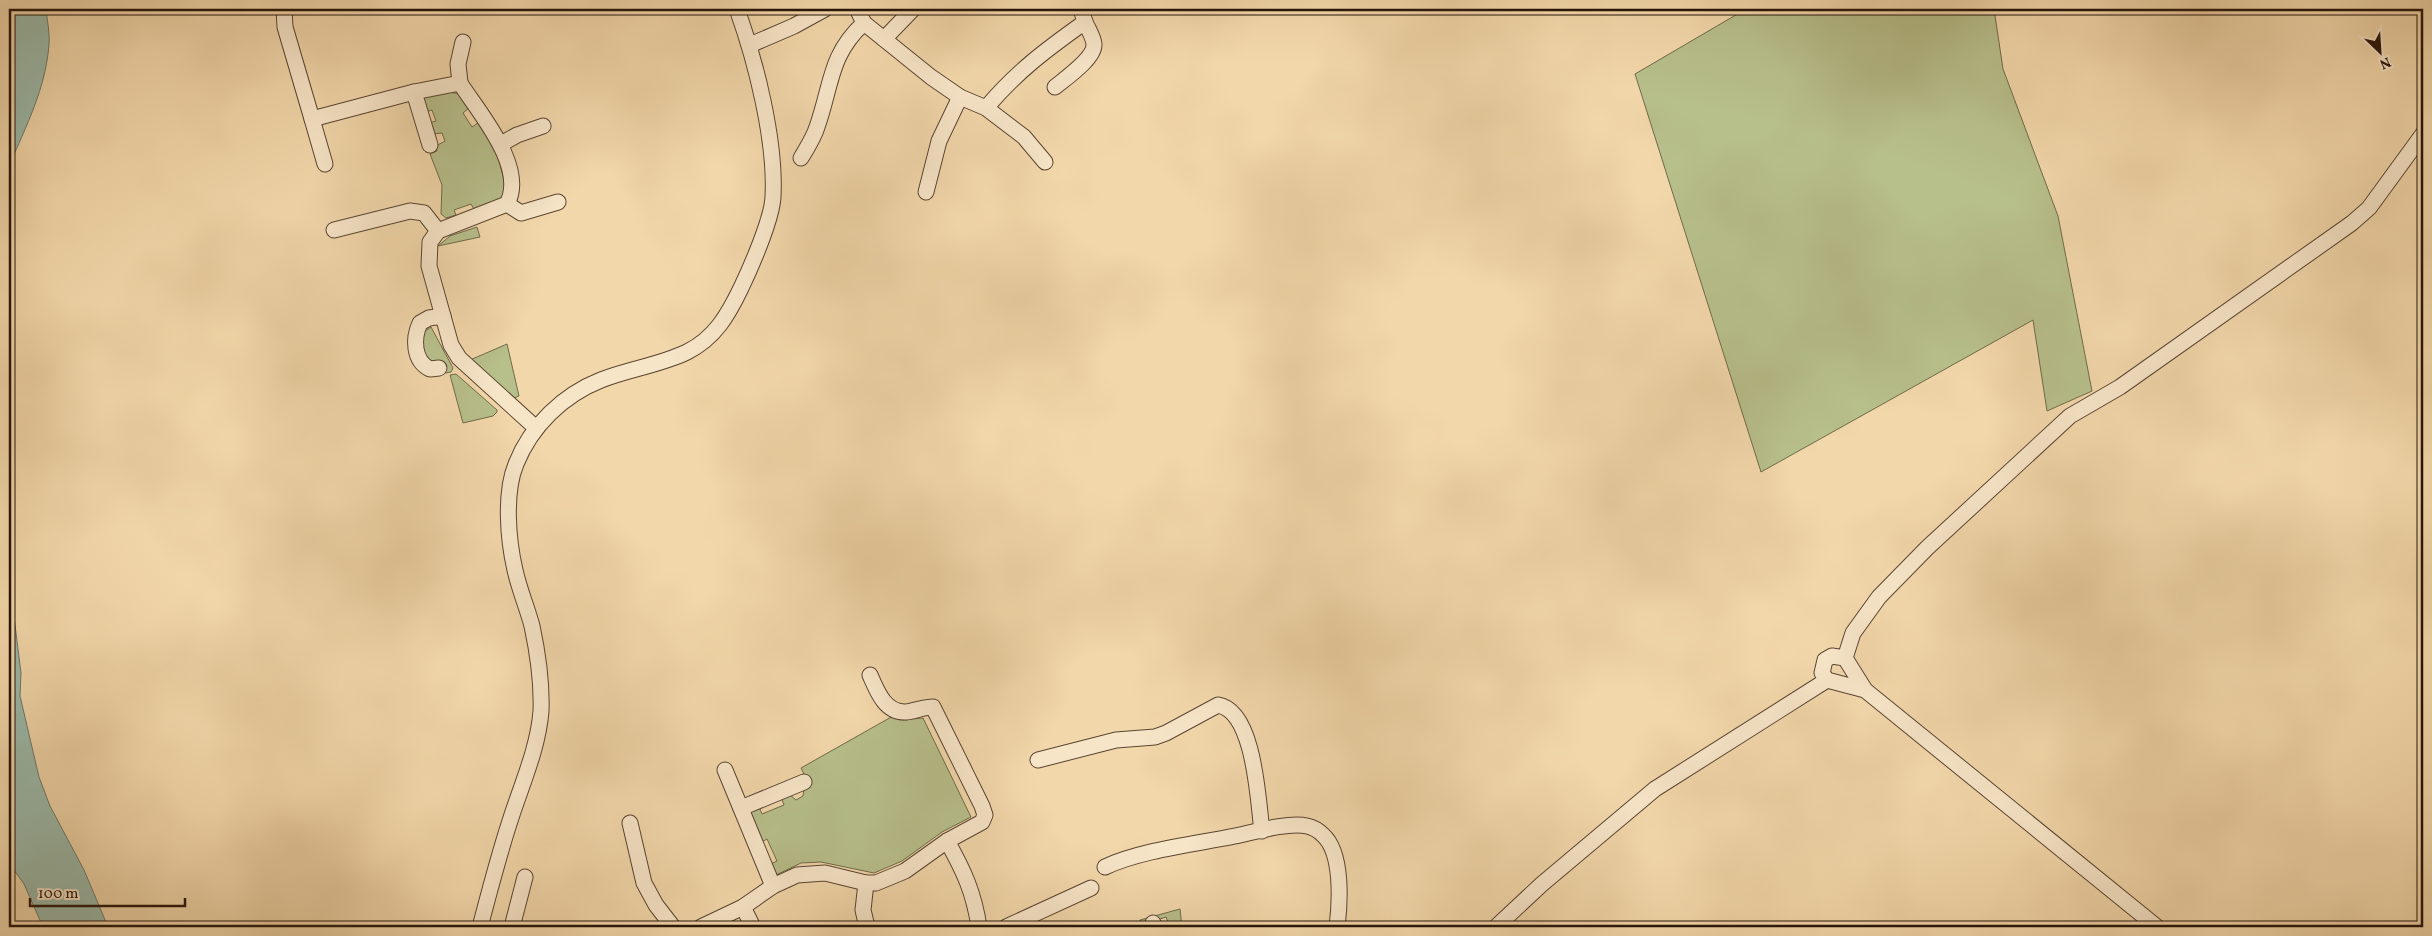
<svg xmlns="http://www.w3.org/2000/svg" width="2432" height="936" font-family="Vollkorn,serif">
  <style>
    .green { fill: #b7bf8b; stroke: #6f6a4a }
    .water { fill: #9bbaaa; stroke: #6d786a }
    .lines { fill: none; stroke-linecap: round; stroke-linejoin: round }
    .minor-casing { stroke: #5a4532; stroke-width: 17 }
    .minor { stroke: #f7e5c8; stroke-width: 15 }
  </style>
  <rect width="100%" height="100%" fill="#f2d7aa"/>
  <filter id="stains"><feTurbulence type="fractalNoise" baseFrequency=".004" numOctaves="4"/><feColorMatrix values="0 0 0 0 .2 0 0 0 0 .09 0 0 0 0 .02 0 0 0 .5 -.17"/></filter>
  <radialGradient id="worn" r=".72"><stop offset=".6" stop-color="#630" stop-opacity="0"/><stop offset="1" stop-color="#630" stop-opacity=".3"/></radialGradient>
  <g class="green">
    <polygon points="1746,9 1994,9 2003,69 2058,216 2092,391 2047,411 2033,320 1761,472 1635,74"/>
    <polygon points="449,92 460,94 469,108 463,113 472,127 478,123 496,150 507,191 500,200 475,211 471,204 454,210 456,215 446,218 441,214 442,185 430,154 437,151 436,146 445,141 442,133 433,134 428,123 436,121 432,110 425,112 423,100 426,97"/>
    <polygon points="477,227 480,237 438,246 450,236"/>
    <polygon points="431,327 453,368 451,372 446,373 442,363 426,363 420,335"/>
    <polygon points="507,344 519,396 514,398 470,360"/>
    <polygon points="456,374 497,410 497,412 493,416 463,423 450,375"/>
    <polygon points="893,716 903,720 923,718 971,817 942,832 902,861 874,873 821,862 801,863 776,875 769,865 777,861 767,839 760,843 751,812 759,807 762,814 784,805 781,797 789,794 796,800 803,796 804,788 809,784 801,768"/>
    <polygon points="1180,909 1182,927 1170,927 1166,917 1141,925 1140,920"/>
  </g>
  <g class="water">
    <path d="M9,9H46C47,20 50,33 49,44C46,88 26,126 9,166Z"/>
    <polygon points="9,553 13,609 21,673 20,696 39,777 50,806 84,870 108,927 43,927 24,884 9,863"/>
  </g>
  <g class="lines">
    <defs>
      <g id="minor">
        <path d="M284,9L285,27L312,119L414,92L460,83C479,113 527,167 507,204L438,231L430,242L429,266L451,345L459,358L536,428"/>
        <polyline points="857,9 864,23 931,77 960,97 986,108 1024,137 1045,162"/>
        <polyline points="884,39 913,9"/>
        <polyline points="750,45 794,26 825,9"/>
        <polyline points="460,83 458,64 463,42"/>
        <path d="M1055,87C1066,78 1095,58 1094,44C1093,36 1088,29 1085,22"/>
        <polyline points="414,92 430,145"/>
        <path d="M986,108C1016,72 1047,49 1085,22L1081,9"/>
        <polyline points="312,119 325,164"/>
        <polyline points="501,144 517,135 543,126"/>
        <path d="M801,158C807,148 814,137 817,127C832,85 829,55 864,23"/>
        <polyline points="926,192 939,141 960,97"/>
        <polyline points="507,204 521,213 558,202"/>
        <polyline points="334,230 410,211 424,213 438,231"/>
        <path d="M439,368L430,369C413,361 413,338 420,323L429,318L443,316"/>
        <polyline points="1845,658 1853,633 1879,597 1927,548 2070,416 2120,387 2352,223 2369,208 2423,134"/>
        <polyline points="1865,690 1827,680 1822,673 1825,660 1832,656 1845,658 1865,690 2157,927"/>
        <path d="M1038,760L1116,740L1155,737L1166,733L1218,705C1255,711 1258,802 1262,831"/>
        <polyline points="725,770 773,886"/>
        <polyline points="741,808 804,782"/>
        <polyline points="630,823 644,883 656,905 673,927"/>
        <path d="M947,841C964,871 974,893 979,927"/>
        <path d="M1105,867C1141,850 1196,844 1235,836C1254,832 1288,822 1307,826C1312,827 1319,831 1323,835C1343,853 1340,903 1337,927"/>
        <polyline points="866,883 863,910 867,927"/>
        <polyline points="743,907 753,927"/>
        <polyline points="1153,923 1154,927"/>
        <path d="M480,927C489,893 498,858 509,824C520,788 538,750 541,711C542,683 538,654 532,626C527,607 519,589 515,570C508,540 504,493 516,464C531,426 563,395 601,380C629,369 660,365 687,352C715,338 728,315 741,288C751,267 772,219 773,197C776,141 756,62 737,9"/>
        <polyline points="512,927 525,877"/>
        <path d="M701,927L743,907L773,886L797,875L825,873L866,883H876L905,871L947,841L982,822L985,815L982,806L933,707C924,707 915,711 906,712C885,713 877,691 870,675"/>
        <polyline points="1006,927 1091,888"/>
        <polyline points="1496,927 1542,884 1655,789 1827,680"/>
      </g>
    </defs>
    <use href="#minor" class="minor-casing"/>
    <use href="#minor" class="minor"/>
  </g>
  <rect width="2432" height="936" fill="none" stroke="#f2d7aa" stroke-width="30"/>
  <rect x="10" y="10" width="2412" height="916" fill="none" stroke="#27140a" stroke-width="2.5"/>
  <rect x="15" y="15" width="2402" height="906" fill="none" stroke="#27140a"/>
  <g transform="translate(2380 52) rotate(155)" stroke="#f7e5c8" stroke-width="4" paint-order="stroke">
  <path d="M0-4L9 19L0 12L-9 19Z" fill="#27140a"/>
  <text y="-8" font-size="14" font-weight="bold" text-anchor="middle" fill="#27140a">N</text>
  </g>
  <path d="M30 898v8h155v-8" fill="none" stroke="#27140a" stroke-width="2.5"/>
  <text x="38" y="898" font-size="15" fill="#27140a" stroke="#f7e5c8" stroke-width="4" paint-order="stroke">100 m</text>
  <rect width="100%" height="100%" filter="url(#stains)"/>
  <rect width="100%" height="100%" fill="url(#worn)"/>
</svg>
